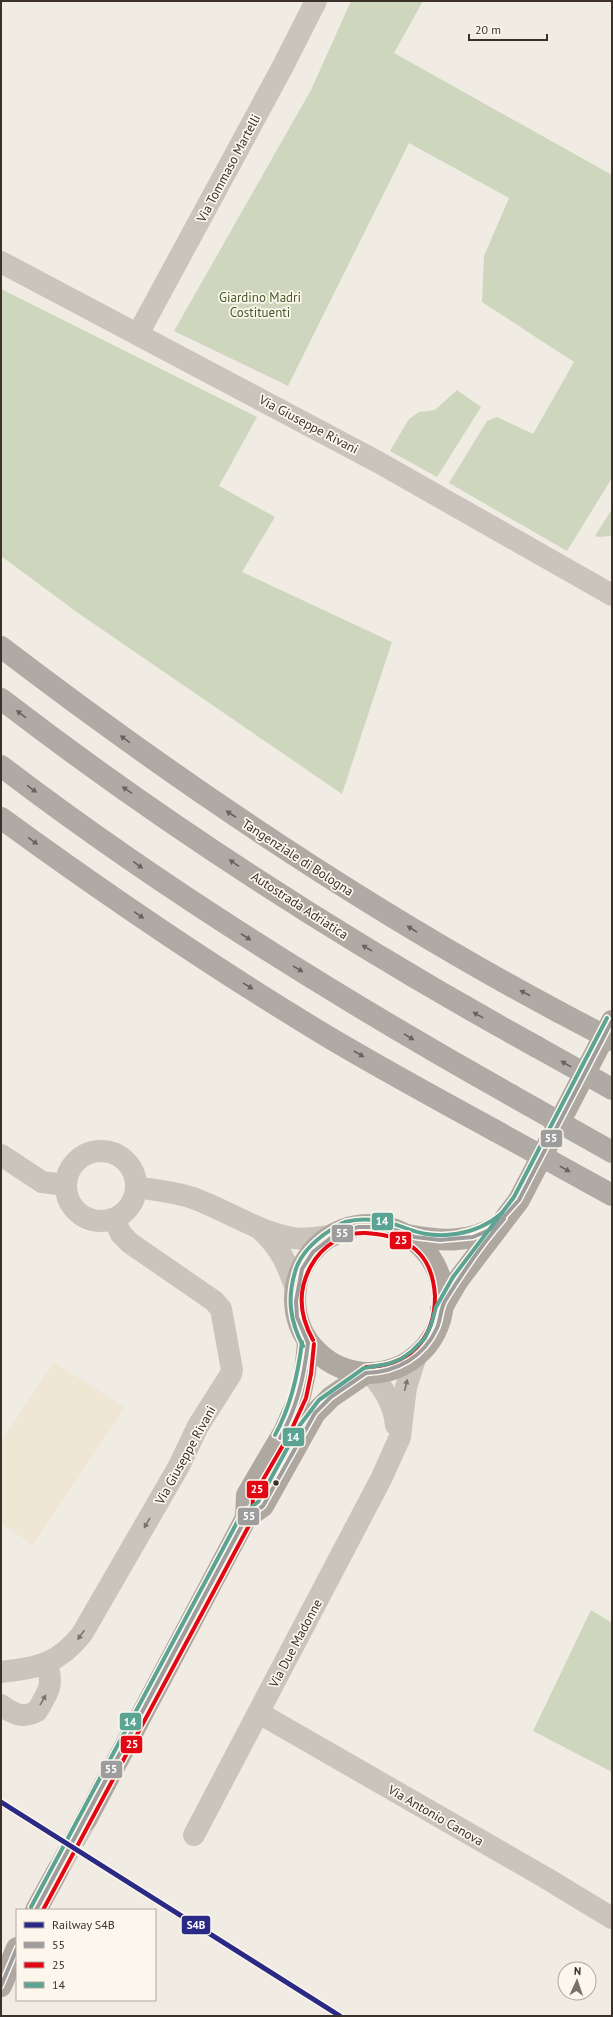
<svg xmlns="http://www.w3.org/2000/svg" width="613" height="2017" font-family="'PT Sans',sans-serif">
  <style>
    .green { fill: #ced7bd }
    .plaza { fill: #efe6d3 }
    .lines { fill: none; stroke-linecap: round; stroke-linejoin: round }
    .major-tunnel { stroke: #ccc7bf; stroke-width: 22; stroke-dasharray: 22 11; stroke-linecap: butt }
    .minor { stroke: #cac4bc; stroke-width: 22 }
    .major { stroke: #afa8a1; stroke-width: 22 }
    .highway { stroke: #afaaa3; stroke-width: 22 }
    .highway-bridge { stroke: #afaaa3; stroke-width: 22 }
    .bus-1-casing { stroke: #fcf6ec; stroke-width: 7 }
    .bus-2-casing { stroke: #fcf6ec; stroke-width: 7 }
    .bus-3-casing { stroke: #fcf6ec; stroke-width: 7 }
    .bus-1 { stroke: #9d9d9d; stroke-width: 4 }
    .bus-2 { stroke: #e30613; stroke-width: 4 }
    .bus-3 { stroke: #5ba494; stroke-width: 4 }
    .rail-1-casing { stroke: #fcf6ec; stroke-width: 8 }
    .rail-1 { stroke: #2a2a86; stroke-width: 5 }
    .oneway { fill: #69615a }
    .oneway2 { fill: #7b736b }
    .bus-dot { fill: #3b3129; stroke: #fcf6ec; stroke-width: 1.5 }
    .labels { text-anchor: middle; stroke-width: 3.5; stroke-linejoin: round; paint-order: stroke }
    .street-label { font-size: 13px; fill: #3b3129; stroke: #fcf6ec }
    .park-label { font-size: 13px; fill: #445c2b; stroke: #fcf6ec }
    .line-badge { stroke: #fcf6ec; stroke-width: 1.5 }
    .badge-label { font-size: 11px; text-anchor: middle; font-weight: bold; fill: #fff }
  </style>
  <rect width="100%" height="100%" fill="#f0ece4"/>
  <g class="green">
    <polygon points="351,1 423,1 394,53 612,175 612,478 567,551 449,483 487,421 497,417 533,434 574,362 482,302 484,256 509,198 409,143 288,386 174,331 311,90"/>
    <polygon points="1,289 257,417 219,486 275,517 242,572 392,642 342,794 78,613 1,556"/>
    <polygon points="457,390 481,407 437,477 390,451 409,419 419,412 435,410"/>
    <polygon points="612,509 612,532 610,536 598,537 595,536"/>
    <polygon points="591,1610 612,1623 612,1772 533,1731"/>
  </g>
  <polygon class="plaza" points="54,1362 125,1408 33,1545 1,1523 1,1442"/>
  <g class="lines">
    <polyline class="major-tunnel" points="58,1870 86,1820"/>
    <g class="minor">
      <polyline points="1,262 378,462 612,595"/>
      <polyline points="138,334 282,68 316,1"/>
      <circle cx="101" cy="1186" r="35"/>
      <polyline points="1,1155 42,1182 65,1185"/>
      <path d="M136,1187C154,1190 173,1192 190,1197C225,1209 257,1232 293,1238C306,1240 319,1237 332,1236"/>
      <path d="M260,1229C281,1248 287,1264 296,1289"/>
      <path d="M370,1373C384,1388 394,1404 396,1425"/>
      <path d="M1,1672C38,1668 58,1664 82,1634L179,1466L198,1426L231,1374L232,1370L221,1309L214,1301L130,1243L121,1234L114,1219"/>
      <path d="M1,1705C13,1714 23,1719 37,1711C48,1692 54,1686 47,1664"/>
      <polyline points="259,1713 546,1878 612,1918"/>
      <polyline points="194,1835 381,1479 400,1437 406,1387 416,1356"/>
    </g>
    <g class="major">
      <circle cx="369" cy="1299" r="74"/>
      <path d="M407,1235C439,1241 469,1244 497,1226"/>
      <polyline points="441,1309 458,1280 519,1200 612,1021"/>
      <polyline points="246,1518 263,1506 315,1413 331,1397 366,1373"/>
      <polyline points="86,1820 246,1518 247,1495 284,1432 300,1396 305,1373 308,1343"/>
      <polyline points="36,1910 58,1870"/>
      <polyline points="1,1986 17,1948"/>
    </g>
    <g class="highway">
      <path d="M1,647C178,782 362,907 559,1012"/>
      <path d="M1,699C169,828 352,945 537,1047"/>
      <path d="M1,766C162,889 335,996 511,1095"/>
      <path d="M1,818C108,896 217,970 330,1038C384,1070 439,1100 494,1130"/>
    </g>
    <g class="highway-bridge">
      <polyline points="559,1012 612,1040"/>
      <polyline points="537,1047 612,1089"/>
      <polyline points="511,1095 612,1152"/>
      <polyline points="494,1130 612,1195"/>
    </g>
    <defs>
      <g id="bus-1">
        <polyline points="308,1343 297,1317 296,1301 302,1269 313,1252 332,1237 358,1227 386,1227 415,1237 440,1240 473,1237 494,1228 519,1200 612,1021"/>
        <path d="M366,1373C397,1372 424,1357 437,1328C441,1319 440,1310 445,1301C463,1272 482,1244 504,1219"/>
        <path d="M280,1438C297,1408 304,1377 308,1343"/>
        <polyline points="36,1910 246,1518 263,1506 315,1413 331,1397 366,1373"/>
        <polyline points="1,1986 17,1948"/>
      </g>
      <g id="bus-2">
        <path d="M313,1340C299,1315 297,1291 311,1266C322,1246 343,1232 365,1233C385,1234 407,1239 420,1254C431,1266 434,1281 435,1296C435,1340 409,1366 366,1367"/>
        <polyline points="43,1910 252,1520 253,1497 289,1435 306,1398 311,1374 314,1344"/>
      </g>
      <g id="bus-3">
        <path d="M303,1346C290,1321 287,1299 295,1272C299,1257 309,1246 322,1236C329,1231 337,1225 345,1222C367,1216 388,1221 408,1229C439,1241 477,1235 502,1213"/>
        <path d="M275,1435C291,1406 298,1375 302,1342"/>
        <polyline points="31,1907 241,1515 258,1502 300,1425 319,1400 364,1368 388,1364 401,1359 412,1351 425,1338 431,1325 436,1307 453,1277 514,1197 607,1018"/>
      </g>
    </defs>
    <use href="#bus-1" class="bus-1-casing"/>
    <use href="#bus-2" class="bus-2-casing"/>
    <use href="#bus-3" class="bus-3-casing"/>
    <use href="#bus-1" class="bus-1"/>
    <use href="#bus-2" class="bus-2"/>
    <use href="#bus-3" class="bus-3"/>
    <defs>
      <polyline id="rail-1" points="1,1802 340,2016"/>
    </defs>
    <use href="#rail-1" class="rail-1-casing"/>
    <use href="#rail-1" class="rail-1"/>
  </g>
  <defs><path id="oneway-solid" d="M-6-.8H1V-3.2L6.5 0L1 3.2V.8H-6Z"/></defs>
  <g class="oneway">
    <use href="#oneway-solid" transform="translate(21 714) rotate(-143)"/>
    <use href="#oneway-solid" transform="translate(125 739) rotate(-144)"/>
    <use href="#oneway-solid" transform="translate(32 789) rotate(36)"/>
    <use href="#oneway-solid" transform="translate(127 790) rotate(-145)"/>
    <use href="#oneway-solid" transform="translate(231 814) rotate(-147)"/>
    <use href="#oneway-solid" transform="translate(33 841) rotate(36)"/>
    <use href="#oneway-solid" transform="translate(234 863) rotate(-146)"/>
    <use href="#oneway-solid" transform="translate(138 865) rotate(36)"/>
    <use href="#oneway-solid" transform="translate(139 915) rotate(34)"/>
    <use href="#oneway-solid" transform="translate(412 929) rotate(-148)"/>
    <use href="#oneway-solid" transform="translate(246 937) rotate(33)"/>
    <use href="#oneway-solid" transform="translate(367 948) rotate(-149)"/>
    <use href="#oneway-solid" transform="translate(298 969) rotate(31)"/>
    <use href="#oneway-solid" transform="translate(248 986) rotate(32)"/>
    <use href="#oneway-solid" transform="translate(525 993) rotate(-152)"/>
    <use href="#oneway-solid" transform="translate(478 1015) rotate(-151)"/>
    <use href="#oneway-solid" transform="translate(409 1037) rotate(31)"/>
    <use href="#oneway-solid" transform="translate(359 1054) rotate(30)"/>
    <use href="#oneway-solid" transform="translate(566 1064) rotate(-151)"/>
    <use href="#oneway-solid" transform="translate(565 1169) rotate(29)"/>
  </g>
  <g class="oneway2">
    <use href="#oneway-solid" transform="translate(406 1385) rotate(-76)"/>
    <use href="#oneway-solid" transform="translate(147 1523) rotate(120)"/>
    <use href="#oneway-solid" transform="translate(81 1635) rotate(126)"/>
    <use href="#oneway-solid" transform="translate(43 1700) rotate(-60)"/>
  </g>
  <circle class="bus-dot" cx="276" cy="1483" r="3.5"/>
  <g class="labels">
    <g class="street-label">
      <text transform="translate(228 168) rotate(-62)" y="5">Via Tommaso Martelli</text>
      <text transform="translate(309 424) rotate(28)" y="5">Via Giuseppe Rivani</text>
      <text transform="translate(298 857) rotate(33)" y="5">Tangenziale di Bologna</text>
      <text transform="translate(300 905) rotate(33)" y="5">Autostrada Adriatica</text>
      <text transform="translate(185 1455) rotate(-61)" y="5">Via Giuseppe Rivani</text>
      <text transform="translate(295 1643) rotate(-62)" y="5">Via Due Madonne</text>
      <text transform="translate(436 1815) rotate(30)" y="5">Via Antonio Canova</text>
    </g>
    <g class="park-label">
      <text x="260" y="302">Giardino Madri<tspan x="260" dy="15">Costituenti</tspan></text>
    </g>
  </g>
  <g class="line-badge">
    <rect x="540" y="1129" width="23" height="19" rx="4" fill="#9d9d9d"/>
    <rect x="371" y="1212" width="23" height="19" rx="4" fill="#5ba494"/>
    <rect x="331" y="1224" width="23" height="19" rx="4" fill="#9d9d9d"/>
    <rect x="389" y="1231" width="23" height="19" rx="4" fill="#e30613"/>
    <rect x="282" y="1427" width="23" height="20" rx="4" fill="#5ba494"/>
    <rect x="246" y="1480" width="23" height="19" rx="4" fill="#e30613"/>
    <rect x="237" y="1507" width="23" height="19" rx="4" fill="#9d9d9d"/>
    <rect x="119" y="1712" width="23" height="19" rx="4" fill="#5ba494"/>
    <rect x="120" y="1735" width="23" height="19" rx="4" fill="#e30613"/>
    <rect x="100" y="1760" width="23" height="19" rx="4" fill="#9d9d9d"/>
    <rect x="181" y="1915" width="30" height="20" rx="4" fill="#2a2a86"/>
  </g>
  <g class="badge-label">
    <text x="551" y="1142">55</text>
    <text x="382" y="1225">14</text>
    <text x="342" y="1237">55</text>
    <text x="401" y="1244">25</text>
    <text x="293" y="1441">14</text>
    <text x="257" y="1493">25</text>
    <text x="249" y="1520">55</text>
    <text x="130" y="1726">14</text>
    <text x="132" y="1748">25</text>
    <text x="111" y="1773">55</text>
    <text x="196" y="1929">S4B</text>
  </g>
  <rect width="613" height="2017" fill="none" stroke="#3b3129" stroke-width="4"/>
  <rect x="16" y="1909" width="140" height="92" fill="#fcf6ec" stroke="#afa79e"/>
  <rect x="24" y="1922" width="20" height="6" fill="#2a2a86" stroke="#afa79e"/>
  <text x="52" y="1929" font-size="12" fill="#3b3129">Railway S4B</text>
  <rect x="24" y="1942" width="20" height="6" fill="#9d9d9d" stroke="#afa79e"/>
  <text x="52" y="1949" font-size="12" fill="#3b3129">55</text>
  <rect x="24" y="1962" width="20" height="6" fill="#e30613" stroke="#afa79e"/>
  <text x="52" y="1969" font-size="12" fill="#3b3129">25</text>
  <rect x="24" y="1982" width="20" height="6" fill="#5ba494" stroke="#afa79e"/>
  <text x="52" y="1989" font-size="12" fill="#3b3129">14</text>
  <g transform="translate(577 1981) rotate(3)"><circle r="19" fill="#fcf6ec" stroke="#afa79e"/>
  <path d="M0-3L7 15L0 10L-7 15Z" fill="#7a726a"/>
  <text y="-6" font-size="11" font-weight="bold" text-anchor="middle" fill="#3b3129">N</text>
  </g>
  <path d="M469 34v6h78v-6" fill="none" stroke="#3b3129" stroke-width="2"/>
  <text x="475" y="34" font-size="12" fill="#3b3129" stroke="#fcf6ec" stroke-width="3" paint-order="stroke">20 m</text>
</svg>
